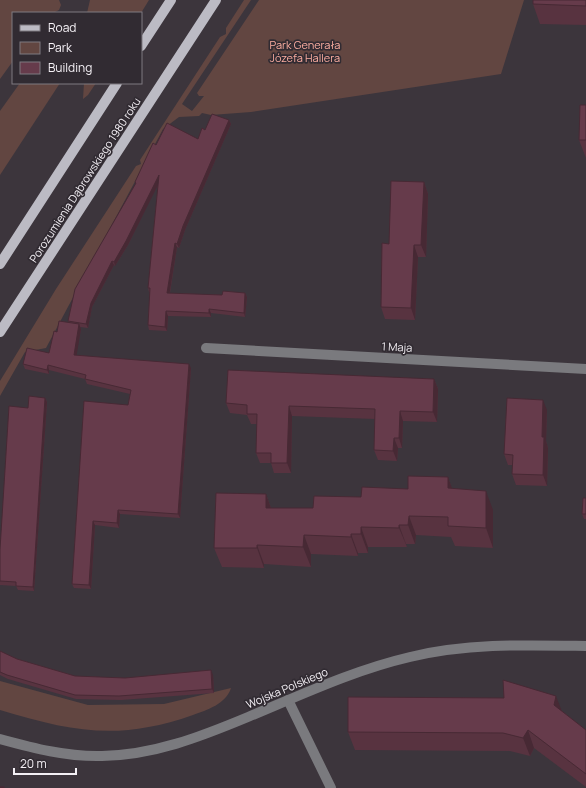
<svg xmlns="http://www.w3.org/2000/svg" width="586" height="788" font-family="Manrope,sans-serif">
  <style>
    .green { fill: #624641 }
    .lines { fill: none; stroke-linecap: round; stroke-linejoin: round }
    .minor { stroke: #7a7a7e; stroke-width: 10 }
    .major { stroke: #bcbbc4; stroke-width: 10 }
    .wall { fill: #583340 }
    .shaded-wall { fill: #472934 }
    .building { fill: #663b4b; stroke: #472934 }
    .labels { text-anchor: middle; stroke-width: 3.5; stroke-linejoin: round; paint-order: stroke }
    .park-label { font-size: 11px; fill: #fbada0; stroke: #312b32 }
    .street-label { font-size: 11px; fill: #f5f1f6; stroke: #312b32 }
  </style>
  <rect width="100%" height="100%" fill="#3c353c"/>
  <g class="green">
    <polygon points="0,0 59,0 61,5 59,10 53,13 13,13 13,61 0,79"/>
    <polygon points="90,0 149,0 141,13 87,13"/>
    <polygon points="244,0 251,0 182,104 192,111 204,96 199,96 197,93 259,0 524,0 501,74 251,112 211,115 202,113 199,116 179,117 163,129 46,348 25,352 0,396 0,381 56,289 136,166 141,164 140,160 220,37 226,34 226,28"/>
    <polygon points="20,83 60,83 0,175 0,111"/>
    <polygon points="84,83 96,83 88,95 83,99"/>
    <path d="M0,681L88,705L164,704L231,688C226,704 207,710 193,715C119,741 73,732 0,710Z"/>
  </g>
  <g class="lines">
    <g class="minor">
      <polyline points="206,348 586,369"/>
      <polyline points="288,700 331,788"/>
      <path d="M0,739C33,748 67,757 102,756C154,755 200,737 248,717C301,695 354,670 410,657C468,643 527,645 586,646"/>
    </g>
    <g class="major">
      <polyline points="141,46 171,0"/>
      <polyline points="0,264 117,83"/>
      <polyline points="0,332 216,0"/>
    </g>
  </g>
  <g class="wall">
    <polygon points="586,0 586,25 540,24 533,4"/>
    <polygon points="586,105 586,158 579,140"/>
    <polygon points="229,120 231,124 185,230 179,248 177,247 170,293 222,295 245,293 247,297 245,317 211,313 211,317 168,316 167,331 149,330 148,325 150,292 149,292 148,288 158,184 128,245 115,266 114,265 92,307 88,328 80,327 81,329 76,355 191,368 180,518 120,514 119,528 95,525 91,589 74,588 72,584 128,405 130,394 87,384 85,379 49,370 49,374 25,369 23,364 49,353 57,332 69,323 68,321 136,184 135,182 156,145 198,139 205,130"/>
    <polygon points="424,182 428,194 426,257 418,257 415,320 385,319 381,307 389,244"/>
    <polygon points="434,379 438,389 437,422 403,421 402,448 398,448 397,461 378,460 374,450 375,419 292,416 291,473 274,473 271,463 260,463 256,453 257,424 251,424 247,415 230,413 226,403"/>
    <polygon points="45,398 47,402 34,591 18,590 16,586 0,585 0,549 28,408"/>
    <polygon points="547,410 546,441 548,448 547,486 516,485 512,474 513,465 508,465 504,454"/>
    <polygon points="448,477 452,489 493,510 493,548 455,546 451,537 416,535 415,544 406,544 407,547 368,547 368,553 358,553 358,556 311,554 311,567 264,564 264,568 222,567 214,548 266,494 271,508 313,508 361,497 408,489"/>
    <polygon points="586,498 586,519 584,519 582,514"/>
    <polygon points="0,651 17,659 75,676 125,678 213,675 214,693 121,700 76,699 8,679 0,675"/>
    <polygon points="562,711 586,730 586,787 534,748 530,756 510,751 355,750 348,732"/>
  </g>
  <g class="shaded-wall">
    <polygon points="229,120 231,124 185,230 179,248 177,244 183,226"/>
    <polygon points="159,175 161,179 128,245 115,266 114,262"/>
    <polygon points="424,182 428,194 426,257 421,245"/>
    <polygon points="175,243 177,247 169,297 167,293"/>
    <polygon points="414,245 418,257 415,320 411,308"/>
    <polygon points="112,261 114,265 92,307 88,328 86,324 91,303"/>
    <polygon points="245,293 247,297 245,317 244,313"/>
    <polygon points="209,309 211,313 211,317 209,313"/>
    <polygon points="166,311 168,316 167,331 165,327"/>
    <polygon points="79,324 81,329 76,359 74,355"/>
    <polygon points="189,364 191,368 180,518 178,514"/>
    <polygon points="48,365 49,370 49,374 47,370"/>
    <polygon points="434,379 438,389 437,422 433,412"/>
    <polygon points="45,398 47,402 34,591 33,587"/>
    <polygon points="543,400 547,410 546,441 548,448 547,486 543,475 542,437"/>
    <polygon points="289,406 292,416 291,473 287,463"/>
    <polygon points="400,411 403,421 402,448 399,438"/>
    <polygon points="394,438 398,448 397,461 393,451"/>
    <polygon points="448,477 455,497 448,488"/>
    <polygon points="486,491 493,510 493,548 486,528"/>
    <polygon points="266,494 273,514 266,508"/>
    <polygon points="118,510 120,514 119,528 117,523"/>
    <polygon points="409,516 416,535 415,544 408,525"/>
    <polygon points="93,521 95,525 91,589 89,585"/>
    <polygon points="399,525 406,544 407,547 399,528"/>
    <polygon points="361,527 368,547 368,553 361,534"/>
    <polygon points="351,534 358,553 358,556 351,537"/>
    <polygon points="304,535 311,554 311,567 303,547"/>
    <polygon points="257,545 264,564 264,568 257,548"/>
    <polygon points="211,670 213,675 214,693 212,689"/>
    <polygon points="556,696 563,714 554,705"/>
    <polygon points="528,730 534,748 530,756 523,738"/>
  </g>
  <g class="building">
    <polygon points="533,0 586,0 586,6 533,4"/>
    <polygon points="580,105 586,105 586,140 579,140"/>
    <polygon points="212,114 229,120 183,226 177,244 175,243 167,293 222,295 223,291 245,293 244,313 209,309 209,313 166,311 165,327 148,325 150,288 148,288 159,175 126,241 114,262 112,261 91,303 86,324 68,321 75,289 136,183 135,182 153,143 156,145 167,123 198,139 202,128 205,130"/>
    <polygon points="391,181 424,182 421,245 414,245 411,308 381,307 382,243 389,244"/>
    <polygon points="59,321 79,324 74,355 189,364 178,514 118,510 117,523 93,521 89,585 72,584 84,401 128,405 131,390 85,379 86,375 48,365 47,370 23,364 27,348 49,353 54,331 57,332"/>
    <polygon points="228,370 434,379 433,412 400,411 399,438 394,438 393,451 374,450 375,409 289,406 287,463 271,463 271,453 256,453 257,414 247,414 247,405 226,403"/>
    <polygon points="29,396 45,398 33,587 16,586 16,582 0,581 0,549 9,406 28,408"/>
    <polygon points="507,398 543,400 542,437 544,437 543,475 512,474 513,455 504,454"/>
    <polygon points="408,476 448,477 448,488 486,491 486,528 448,526 448,517 409,516 408,525 399,525 399,528 361,527 361,534 351,534 351,537 304,535 303,547 257,545 257,548 214,548 216,493 266,494 266,508 313,508 314,496 361,497 362,487 408,489"/>
    <polygon points="583,498 586,498 586,514 582,514"/>
    <polygon points="0,651 17,659 75,676 125,678 211,670 212,689 119,696 75,695 7,675 0,672"/>
    <polygon points="503,680 556,696 554,705 586,730 586,774 528,730 523,738 503,733 348,732 348,697 504,698"/>
    <rect x="0" y="787" width="4" height="1"/>
  </g>
  <g class="labels">
    <g class="park-label">
      <text x="305" y="49">Park Generała<tspan x="305" dy="13">Józefa Hallera</tspan></text>
    </g>
    <g class="street-label">
      <text transform="translate(85 180) rotate(-57)" y="4">Porozumienia Dąbrowskiego 1980 roku</text>
      <text transform="translate(397 347) rotate(3)" y="4">1 Maja</text>
      <text transform="translate(287 688) rotate(-23)" y="4">Wojska Polskiego</text>
    </g>
  </g>
  <rect x="12" y="12" width="130" height="72" fill="#312b32" stroke="#7f7a80"/>
  <rect x="20" y="25" width="20" height="6" fill="#bcbbc4" stroke="#7f7a80"/>
  <text x="48" y="32" font-size="12" fill="#f5f1f6">Road</text>
  <rect x="20" y="42" width="20" height="12" fill="#624641" stroke="#7f7a80"/>
  <text x="48" y="52" font-size="12" fill="#f5f1f6">Park</text>
  <rect x="20" y="62" width="20" height="12" fill="#663b4b" stroke="#7f7a80"/>
  <text x="48" y="72" font-size="12" fill="#f5f1f6">Building</text>
  <path d="M14 768v6h62v-6" fill="none" stroke="#f5f1f6" stroke-width="2"/>
  <text x="20" y="768" font-size="12" fill="#f5f1f6" stroke="#312b32" stroke-width="3" paint-order="stroke">20 m</text>
</svg>
